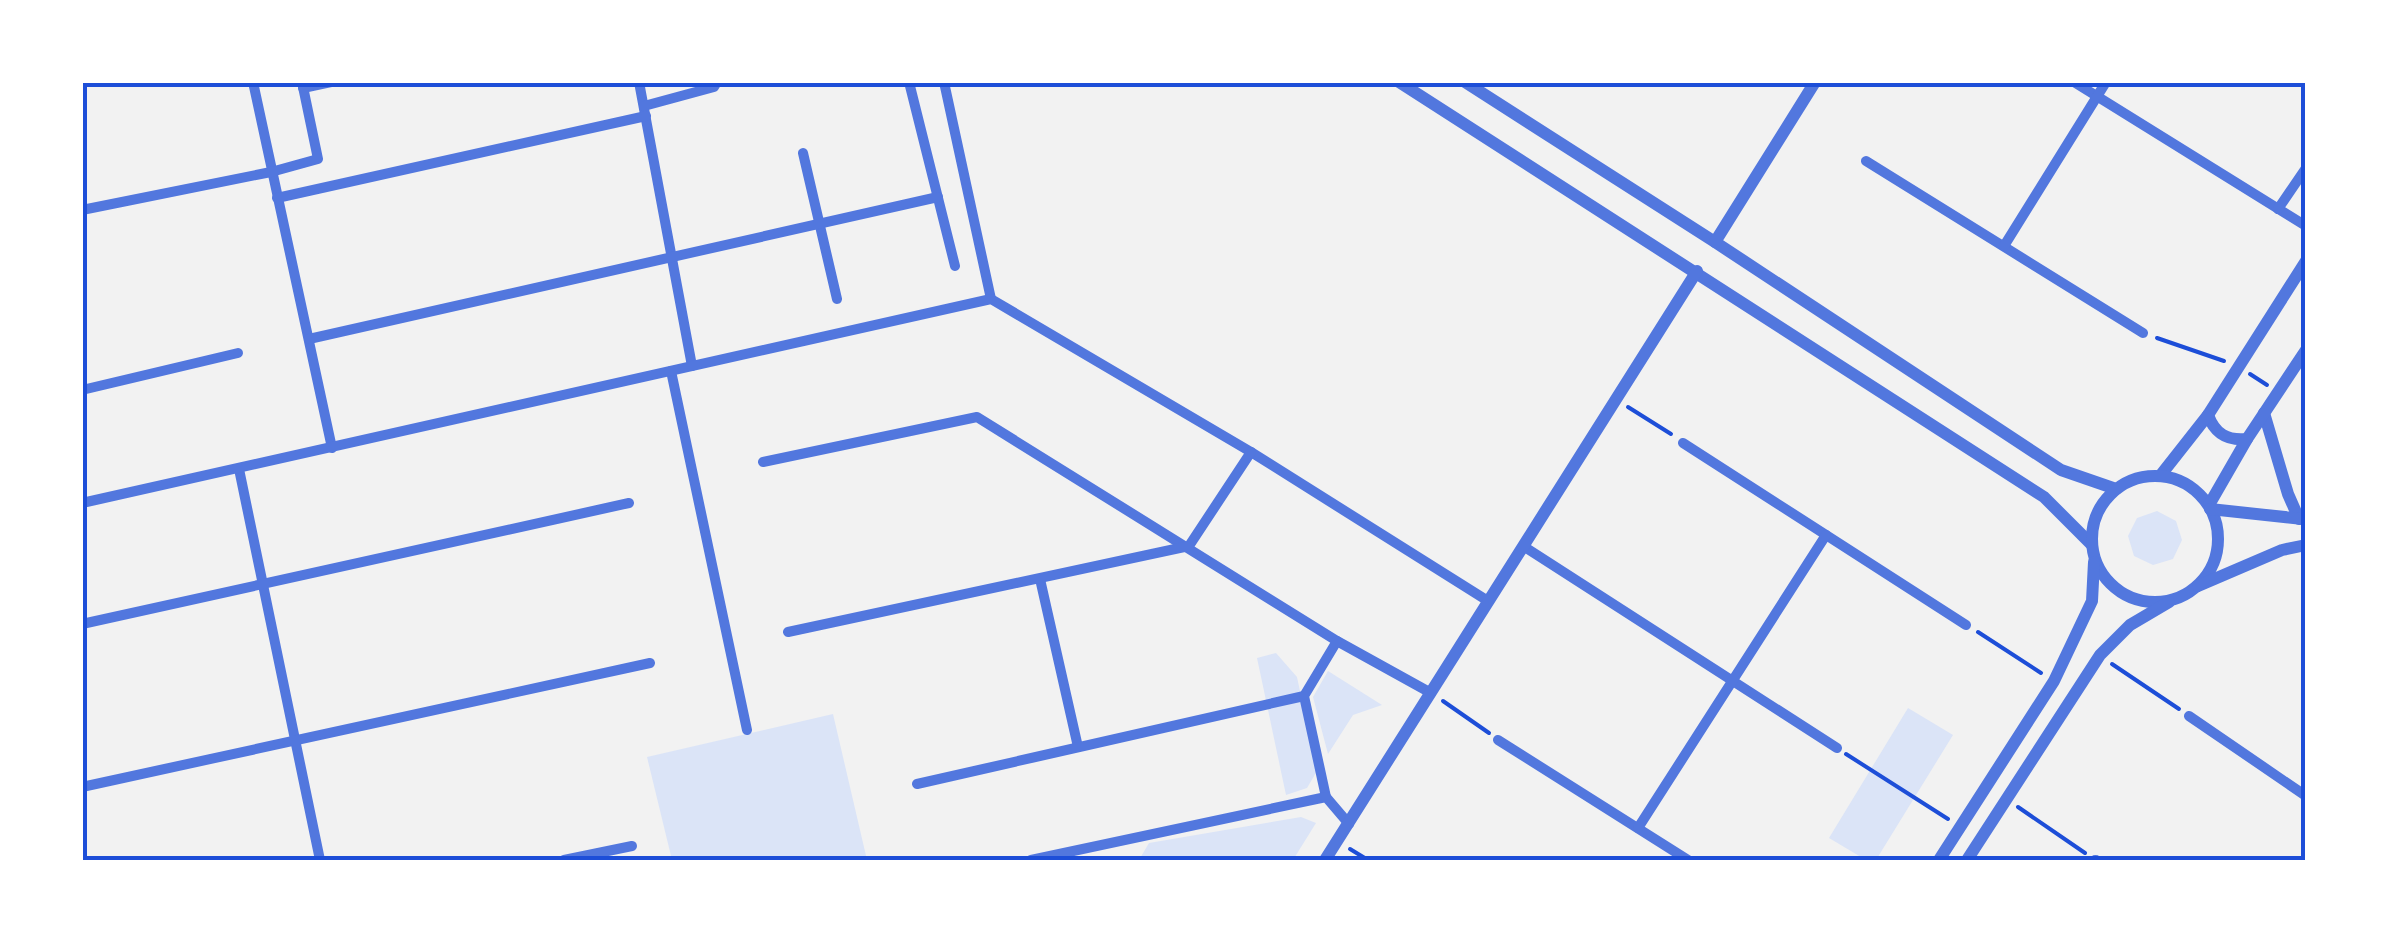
<svg xmlns="http://www.w3.org/2000/svg" width="2388" height="943" font-family="Arial,sans-serif">
  <style>
    .green { fill: #dbe4f7 }
    .lines { fill: none; stroke-linecap: round; stroke-linejoin: round }
    .path { stroke: #1d4ed8; stroke-width: 4 }
    .minor { stroke: #5277de; stroke-width: 10 }
    .tertiary { stroke: #5277de; stroke-width: 12 }
    .neatline { fill: none; stroke: #1d4ed8; stroke-width: 4 }
  </style>
  <rect width="100%" height="100%" fill="#f2f2f2"/>
  <g class="green">
    <polygon points="2157,511 2176,521 2182,540 2173,559 2153,565 2134,556 2128,536 2137,518"/>
    <polygon points="1276,653 1297,677 1317,771 1307,788 1286,795 1257,658"/>
    <polygon points="1328,671 1382,705 1353,715 1328,754 1313,697"/>
    <polygon points="1908,708 1953,735 1876,860 1866,860 1829,838"/>
    <polygon points="833,714 867,860 672,860 647,757"/>
    <polygon points="1301,817 1316,823 1293,860 1139,860 1149,843"/>
  </g>
  <g class="lines">
    <g class="path">
      <polyline points="2157,338 2224,361"/>
      <polyline points="2250,374 2267,385"/>
      <polyline points="1628,407 1671,434"/>
      <polyline points="1978,632 2041,673"/>
      <polyline points="2112,664 2179,709"/>
      <polyline points="1443,701 1489,733"/>
      <polyline points="1846,754 1948,819"/>
      <polyline points="2018,807 2085,853"/>
      <polyline points="1350,849 1368,860"/>
    </g>
    <g class="minor">
      <polyline points="253,82 332,448"/>
      <polyline points="639,82 692,366"/>
      <polyline points="909,82 955,266"/>
      <polyline points="944,82 991,299"/>
      <polyline points="2074,82 2306,226"/>
      <polyline points="303,88 331,82"/>
      <polyline points="644,106 714,87 717,82"/>
      <polyline points="803,153 837,299"/>
      <polyline points="1866,161 2143,333"/>
      <polyline points="277,198 646,116"/>
      <polyline points="2278,209 2306,168"/>
      <polyline points="82,210 271,172 318,159 302,82"/>
      <polyline points="2004,246 2106,82"/>
      <polyline points="309,339 938,197"/>
      <polyline points="671,371 747,730"/>
      <polyline points="82,390 238,353"/>
      <polyline points="1683,443 1966,625"/>
      <polyline points="763,462 977,417 1337,641 1431,693"/>
      <polyline points="239,469 320,860"/>
      <polyline points="82,503 991,299 1251,452 1488,601"/>
      <polyline points="1523,546 1837,748"/>
      <polyline points="1040,579 1078,747"/>
      <polyline points="82,624 629,503"/>
      <polyline points="788,632 1189,546 1251,452"/>
      <polyline points="2189,716 2306,796"/>
      <polyline points="1498,740 1688,860"/>
      <polyline points="917,784 1304,696"/>
      <polyline points="82,787 650,663"/>
      <polyline points="1326,797 1304,696 1337,641"/>
      <polyline points="1638,828 1826,535"/>
      <polyline points="564,860 632,846"/>
      <polyline points="1031,860 1326,797 1349,824"/>
      <polyline points="2095,860 2096,860"/>
    </g>
    <g class="tertiary">
      <polyline points="1399,82 2044,497 2092,545"/>
      <polyline points="1465,82 1715,242 2061,470 2116,489"/>
      <polyline points="1715,242 1815,82"/>
      <polyline points="2264,413 2288,494 2299,519"/>
      <path d="M2208,415C2215,434 2227,441 2247,439"/>
      <polyline points="2160,476 2208,415 2306,261"/>
      <circle cx="2155" cy="539" r="63"/>
      <polyline points="2209,505 2247,439 2306,350"/>
      <polyline points="2210,509 2303,519"/>
      <polyline points="2198,586 2282,550 2306,545"/>
      <polyline points="1325,860 1697,271"/>
      <polyline points="1939,860 2054,681 2092,601 2094,562"/>
      <polyline points="1967,860 2100,655 2130,625 2169,602"/>
    </g>
  </g>
  <rect width="2388" height="943" fill="none" stroke="#ffffff" stroke-width="170"/>
  <rect x="85" y="85" width="2218" height="773" class="neatline"/>
</svg>
